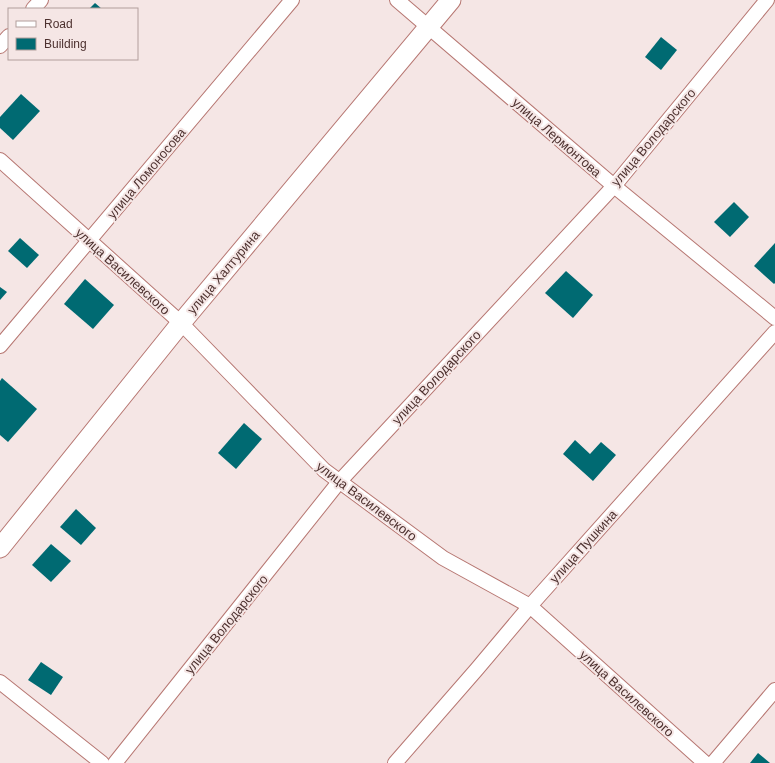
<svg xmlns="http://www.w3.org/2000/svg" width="775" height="763" font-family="Arial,sans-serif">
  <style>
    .building { fill: #006a72 }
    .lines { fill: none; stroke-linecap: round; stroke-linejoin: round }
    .minor-casing { stroke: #b77772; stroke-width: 16 }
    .secondary-casing { stroke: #b77772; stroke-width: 21 }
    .minor { stroke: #fff; stroke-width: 14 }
    .secondary { stroke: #fff; stroke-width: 19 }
    .labels { text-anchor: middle; stroke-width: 4; stroke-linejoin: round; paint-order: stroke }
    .street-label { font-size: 13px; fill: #4d312f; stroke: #f5e6e5 }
  </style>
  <rect width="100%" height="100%" fill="#f5e6e5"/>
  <g class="building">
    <polygon points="95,3 102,9 89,9"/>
    <polygon points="661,37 677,50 661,70 645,57"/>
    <polygon points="21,94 40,111 13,140 0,128 0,117"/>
    <polygon points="734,202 749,217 730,237 714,222"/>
    <polygon points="20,238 39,255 27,268 8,251"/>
    <polygon points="775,243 775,283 774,284 754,266"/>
    <polygon points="566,271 593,295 573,318 545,293"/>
    <polygon points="85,279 114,305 93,329 64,304"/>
    <polygon points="0,287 7,292 0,300"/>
    <polygon points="2,378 37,409 8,442 0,435 0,381"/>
    <polygon points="244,423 262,439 236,469 218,453"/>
    <polygon points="575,440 590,454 601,442 616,455 593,481 563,454"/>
    <polygon points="76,509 96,528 81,545 60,527"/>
    <polygon points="51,544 71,561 51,582 32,565"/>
    <polygon points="41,662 63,677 51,695 28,680"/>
    <polygon points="758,753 770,763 750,763"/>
  </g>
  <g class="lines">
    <defs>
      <g id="minor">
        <polyline points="397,0 614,186 775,318"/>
        <polyline points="33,9 41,0"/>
        <polyline points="0,46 9,36"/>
        <polyline points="0,160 181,323 324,470 443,558 530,606 705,763"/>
        <polyline points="0,346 292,0"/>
        <polyline points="0,682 102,763"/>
        <polyline points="115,763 339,482 614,186 767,0"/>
        <polyline points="395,763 477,669 530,606 775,332"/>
        <polyline points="713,763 775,690"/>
      </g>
      <polyline id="secondary" points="0,548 181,323 451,0"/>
    </defs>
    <use href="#minor" class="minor-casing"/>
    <use href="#secondary" class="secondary-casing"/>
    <use href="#minor" class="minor"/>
    <use href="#secondary" class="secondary"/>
  </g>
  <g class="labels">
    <g class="street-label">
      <text transform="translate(557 137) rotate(41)" y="5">улица Лермонтова</text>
      <text transform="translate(653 137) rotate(-50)" y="5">улица Володарского</text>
      <text transform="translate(146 173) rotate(-50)" y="5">улица Ломоносова</text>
      <text transform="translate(123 271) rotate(42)" y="5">улица Василевского</text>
      <text transform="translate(223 272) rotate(-50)" y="5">улица Халтурина</text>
      <text transform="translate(436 377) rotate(-47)" y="5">улица Володарского</text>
      <text transform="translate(367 501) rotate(37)" y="5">улица Василевского</text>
      <text transform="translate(583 546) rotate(-48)" y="5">улица Пушкина</text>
      <text transform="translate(226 624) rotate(-51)" y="5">улица Володарского</text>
      <text transform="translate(627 693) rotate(42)" y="5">улица Василевского</text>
    </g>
  </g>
  <rect x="8" y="8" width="130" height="52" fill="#f5e6e5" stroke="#b29e9c"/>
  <rect x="16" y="21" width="20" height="6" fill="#ffffff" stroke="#b29e9c"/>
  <text x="44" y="28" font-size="12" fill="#4d312f">Road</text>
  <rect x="16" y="38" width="20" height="12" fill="#006a72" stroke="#b29e9c"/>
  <text x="44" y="48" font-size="12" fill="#4d312f">Building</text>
</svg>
